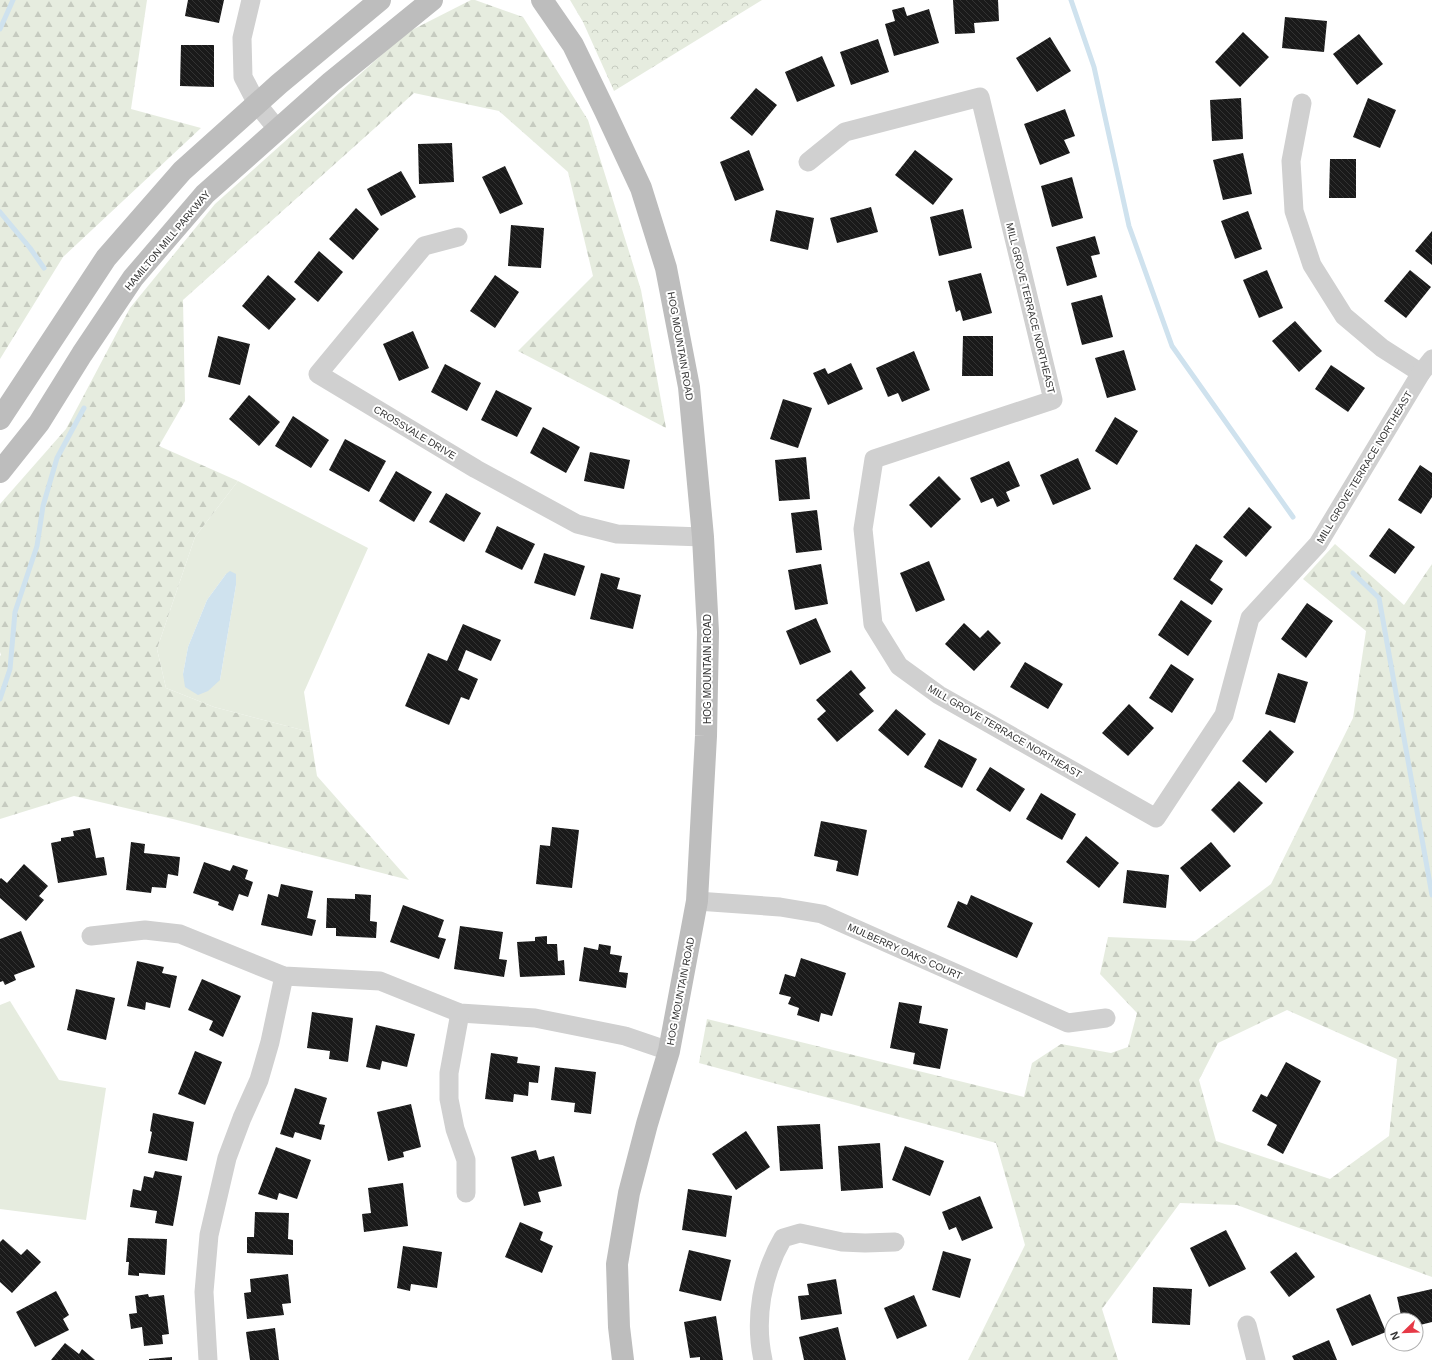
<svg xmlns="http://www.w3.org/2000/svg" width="1432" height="1360" font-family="Arial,sans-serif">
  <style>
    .grass { fill: #e6ecdf; fill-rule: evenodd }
    .forest { fill: url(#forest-firs); fill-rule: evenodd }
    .park { fill: url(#park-crowns) }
    .water { fill: #cfe2ee }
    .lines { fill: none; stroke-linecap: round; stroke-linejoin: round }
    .stream { stroke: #cfe2ee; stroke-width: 5 }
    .building { fill: url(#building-back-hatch) }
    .street { stroke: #d0d0d0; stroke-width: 19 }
    .secondary { stroke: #bdbdbd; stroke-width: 22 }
    .labels { text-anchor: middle; stroke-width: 4; stroke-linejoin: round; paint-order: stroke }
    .street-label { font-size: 10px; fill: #333; stroke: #fff }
  </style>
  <defs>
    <pattern id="forest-firs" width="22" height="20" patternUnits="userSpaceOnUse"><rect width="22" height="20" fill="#e6ecdf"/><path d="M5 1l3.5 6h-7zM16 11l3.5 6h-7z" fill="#c6cbc0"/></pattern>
    <pattern id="park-crowns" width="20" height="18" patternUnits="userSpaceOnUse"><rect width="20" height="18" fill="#e6ecdf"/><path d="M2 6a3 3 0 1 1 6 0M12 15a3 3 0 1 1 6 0" fill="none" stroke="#c6cbc0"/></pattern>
    <pattern id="building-back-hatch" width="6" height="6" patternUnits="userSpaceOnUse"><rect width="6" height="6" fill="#1a1a1a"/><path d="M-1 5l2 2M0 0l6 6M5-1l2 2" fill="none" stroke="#333"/></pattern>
  </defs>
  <rect width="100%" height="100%" fill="#fff"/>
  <g class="grass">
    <path d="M238,481L368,548L304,692L310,732L214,707L166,688L157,649L195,537ZM226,574L236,585L220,680L183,674L188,647L207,600Z"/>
    <polygon points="10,1001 59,1080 106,1088 86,1220 0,1209 0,1005"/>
  </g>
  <g class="forest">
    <polygon points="0,0 147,0 131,109 201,128 63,257 0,359"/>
    <polygon points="471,0 475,0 523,17 588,120 641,290 666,428 518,351 593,276 568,172 499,111 414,93 183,300 185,401 159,446 238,481 195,537 157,649 166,688 214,707 310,732 317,776 409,880 173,819 74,796 0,819 0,656 1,655 0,652 0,504 66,429 130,308 215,204 406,33"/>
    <path d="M1335,544L1404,605L1432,564V1277L1237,1205L1180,1203L1102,1309L1118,1360H968L1025,1245L996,1143L699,1063L707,1019L1024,1097L1032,1063L1061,1044L1111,1053L1128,1047L1137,1013L1100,974L1108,937L1195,941L1271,884L1353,718L1366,631L1303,579ZM1287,1010L1397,1059L1389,1136L1330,1179L1216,1141L1199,1080L1218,1043Z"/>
  </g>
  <polygon class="park" points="570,0 762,0 614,91 583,22"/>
  <polygon class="water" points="230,571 236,574 236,585 220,680 208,691 198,695 185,687 183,674 188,647 207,600 226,574"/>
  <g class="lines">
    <g class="stream">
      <polyline points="1071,0 1094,67 1129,226 1172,346 1293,517"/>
      <polyline points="0,29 13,0"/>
      <polyline points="0,212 30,248 44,268"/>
      <polyline points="1353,573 1379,598 1432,895"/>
      <polyline points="0,699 10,669 15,612 37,546 43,506 57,458 84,408"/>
    </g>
  </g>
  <g class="building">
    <polygon points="188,0 224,0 219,23 185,16"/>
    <polygon points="953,0 998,0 999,21 974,23 975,33 955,34"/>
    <polygon points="904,7 907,16 929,9 939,43 894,56 885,24 895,21 892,10"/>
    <polygon points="1285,17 1327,21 1324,52 1282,48"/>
    <polygon points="1243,32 1269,57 1240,87 1215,62"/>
    <polygon points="1359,34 1383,64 1357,85 1333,54"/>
    <polygon points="1050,37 1071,71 1037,92 1016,58"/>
    <polygon points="878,39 889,72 851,85 840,52"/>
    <polygon points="181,45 214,45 214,87 180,86"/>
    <polygon points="822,56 835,86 797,102 785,72"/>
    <polygon points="756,88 777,105 752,136 730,118"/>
    <polygon points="1241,98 1243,139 1212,141 1210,100"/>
    <polygon points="1368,98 1396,110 1380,148 1353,137"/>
    <polygon points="1065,109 1075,136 1064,140 1070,153 1040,165 1024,124"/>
    <polygon points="452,143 454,182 419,184 418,144"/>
    <polygon points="749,150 764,190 735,201 720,162"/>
    <polygon points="915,150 953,179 933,205 895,175"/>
    <polygon points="1243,153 1252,194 1223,200 1213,160"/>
    <polygon points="1330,159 1356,159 1356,198 1329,198"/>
    <polygon points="505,166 523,204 500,214 482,177"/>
    <polygon points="401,171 416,197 381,216 367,189"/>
    <polygon points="1072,177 1083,218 1052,227 1041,186"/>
    <polygon points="871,207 878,232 837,243 830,218"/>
    <polygon points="356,208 379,229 353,260 329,239"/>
    <polygon points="963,209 972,248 939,256 930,217"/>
    <polygon points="776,210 814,218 808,250 770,241"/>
    <polygon points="1248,211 1262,249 1235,259 1221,221"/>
    <polygon points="511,225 544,228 541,268 508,266"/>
    <polygon points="1432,231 1432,265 1415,251"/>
    <polygon points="1095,236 1100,254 1091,256 1097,277 1067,286 1056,247"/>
    <polygon points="319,251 343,272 318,302 294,282"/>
    <polygon points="1267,270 1283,308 1259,318 1243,280"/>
    <polygon points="1410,270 1431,287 1406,318 1384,301"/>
    <polygon points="981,273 992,313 963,321 960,310 956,312 948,281"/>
    <polygon points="268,275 296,299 269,330 242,306"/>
    <polygon points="495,275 519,292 495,328 470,311"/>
    <polygon points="1102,295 1113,337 1082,345 1071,303"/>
    <polygon points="1295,321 1322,351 1299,372 1272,341"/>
    <polygon points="413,331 429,368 399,381 383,344"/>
    <polygon points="218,336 250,344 240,385 208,377"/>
    <polygon points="963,336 993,336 993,376 962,376"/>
    <polygon points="1124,350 1136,390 1107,398 1095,358"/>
    <polygon points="914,351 930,390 902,402 898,393 888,397 876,368"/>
    <polygon points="851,363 863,389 828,405 813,373 825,368 828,374"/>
    <polygon points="445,364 481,383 467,411 431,392"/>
    <polygon points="1331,365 1365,388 1348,412 1315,389"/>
    <polygon points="496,390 532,408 517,437 481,420"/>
    <polygon points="249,395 280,422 259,446 229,419"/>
    <polygon points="783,399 812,408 798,448 770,439"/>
    <polygon points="293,416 329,440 311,468 275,446"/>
    <polygon points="1115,417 1138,431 1117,465 1095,451"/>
    <polygon points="543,427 580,447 566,473 530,453"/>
    <polygon points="345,439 386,461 369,492 329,470"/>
    <polygon points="590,452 630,460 624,489 584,481"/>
    <polygon points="806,457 810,499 779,501 775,460"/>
    <polygon points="1078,458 1091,489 1053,505 1040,475"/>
    <polygon points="1009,461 1020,486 1006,492 1010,501 997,507 993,498 981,503 970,478"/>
    <polygon points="1420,465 1432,473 1432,497 1421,514 1398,500"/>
    <polygon points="396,471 432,492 414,522 379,501"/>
    <polygon points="939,476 961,499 931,528 909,505"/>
    <polygon points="446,493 481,513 464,542 429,522"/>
    <polygon points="1249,507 1272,527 1246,557 1223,537"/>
    <polygon points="817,510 822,550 796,553 791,513"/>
    <polygon points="497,526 535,544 522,570 485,552"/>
    <polygon points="1389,528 1415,547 1395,574 1369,556"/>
    <polygon points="1196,544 1223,561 1210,580 1223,589 1212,605 1173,579"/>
    <polygon points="544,553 585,566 575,596 534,583"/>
    <polygon points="929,561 945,600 916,612 900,573"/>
    <polygon points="821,564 828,604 795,610 788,570"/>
    <polygon points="601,573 620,578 617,589 641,595 633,629 590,619"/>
    <polygon points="1181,600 1212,621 1188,656 1158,635"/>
    <polygon points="1307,603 1333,621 1306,658 1281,639"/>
    <polygon points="816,618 831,652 800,665 786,631"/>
    <polygon points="964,623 980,638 988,630 1001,643 974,671 945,644"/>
    <polygon points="463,624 501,640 491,661 466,650 458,670 478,679 469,700 461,697 449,725 405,706 428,653 447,661"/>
    <polygon points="1025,662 1063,684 1048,709 1010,687"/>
    <polygon points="1171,664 1194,679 1172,713 1149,698"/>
    <polygon points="851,670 866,688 859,694 874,711 837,742 817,719 826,711 816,700"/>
    <polygon points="1278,673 1308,682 1295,723 1265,714"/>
    <polygon points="1129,704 1154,728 1128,756 1102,733"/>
    <polygon points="896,709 926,734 908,756 878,730"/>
    <polygon points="1270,730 1294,752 1266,783 1242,761"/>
    <polygon points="939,739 977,759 962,788 924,767"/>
    <polygon points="990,767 1025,789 1010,812 976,790"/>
    <polygon points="1239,781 1263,803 1234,833 1211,810"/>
    <polygon points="1041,793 1076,814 1062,840 1026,819"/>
    <polygon points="821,821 867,830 858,876 836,871 838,861 814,856"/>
    <polygon points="552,827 579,830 572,888 536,884 540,845 550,846"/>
    <polygon points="90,828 96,858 104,857 107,875 58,883 51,843 61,841 61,838 74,836 73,831"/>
    <polygon points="1086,836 1119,863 1099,888 1066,862"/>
    <polygon points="131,842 145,844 144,853 180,857 178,876 168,874 166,888 152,887 151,893 126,890"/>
    <polygon points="1211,842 1231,866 1200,892 1180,868"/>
    <polygon points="204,862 230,871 233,865 248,870 245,879 253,882 248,897 239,894 233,911 218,905 219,902 193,893"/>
    <polygon points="24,864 48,886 39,896 44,900 26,921 0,898 0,879 1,878 7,883"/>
    <polygon points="1127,870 1169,875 1166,908 1123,903"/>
    <polygon points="281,884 313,891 307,918 316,920 312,936 261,925 268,894 278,897"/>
    <polygon points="355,894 371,895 370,921 377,922 376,938 336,936 336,928 326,928 327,898 355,899"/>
    <polygon points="971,895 1033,923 1017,958 947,927 958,901 967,905"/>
    <polygon points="403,905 444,920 438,937 446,939 439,959 390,942"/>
    <polygon points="460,926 503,932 499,959 507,960 504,977 454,969"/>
    <polygon points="21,931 35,967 14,975 16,980 5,985 3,981 0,982 0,939"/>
    <polygon points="547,936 547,944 557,944 558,961 564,960 565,975 520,977 517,942 535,941 535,937"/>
    <polygon points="599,944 611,946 610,954 622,956 619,972 628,973 626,988 579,981 584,947 598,950"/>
    <polygon points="801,958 846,973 832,1016 821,1013 819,1022 797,1015 799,1008 788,1004 791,997 779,994 785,974 795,977"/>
    <polygon points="137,961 164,967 162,973 177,976 170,1008 146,1002 145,1010 127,1006"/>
    <polygon points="202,979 241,996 223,1037 209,1030 213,1021 188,1010"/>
    <polygon points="76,989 115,998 106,1040 67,1030"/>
    <polygon points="899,1002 922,1006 919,1023 948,1029 940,1069 913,1064 915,1053 890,1048"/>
    <polygon points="312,1012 353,1018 348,1062 329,1059 330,1051 307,1048"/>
    <polygon points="376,1025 415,1034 407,1067 382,1061 380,1070 366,1067"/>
    <polygon points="195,1051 222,1062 205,1105 178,1094"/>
    <polygon points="491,1053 518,1057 517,1063 540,1066 538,1083 529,1082 528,1096 514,1094 513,1102 485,1099"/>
    <polygon points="1286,1062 1321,1081 1283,1154 1267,1145 1277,1125 1252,1111 1261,1094 1267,1097"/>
    <polygon points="555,1067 596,1072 591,1114 574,1112 575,1103 551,1100"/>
    <polygon points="295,1088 327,1098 319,1124 325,1125 321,1140 295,1132 293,1138 280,1134"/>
    <polygon points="411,1104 421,1147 403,1152 404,1157 388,1161 377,1112"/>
    <polygon points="153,1113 194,1122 187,1161 148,1153 152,1132 150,1131"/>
    <polygon points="820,1124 823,1169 780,1171 777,1126"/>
    <polygon points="746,1131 770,1167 736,1190 712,1154"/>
    <polygon points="880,1143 883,1188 841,1191 838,1146"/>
    <polygon points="905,1146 944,1161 930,1196 892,1180"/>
    <polygon points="276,1147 311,1160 297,1199 279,1193 277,1200 258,1194"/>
    <polygon points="536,1150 539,1160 554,1156 562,1186 538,1192 541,1202 524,1206 511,1157"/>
    <polygon points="155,1171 182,1176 173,1226 155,1223 157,1211 130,1207 133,1189 141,1191 144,1176 153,1178"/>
    <polygon points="403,1183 408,1226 364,1232 362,1214 371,1213 368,1188"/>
    <polygon points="688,1189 732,1196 726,1237 682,1230"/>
    <polygon points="980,1196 993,1228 962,1241 956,1227 949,1230 942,1212"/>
    <polygon points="255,1212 289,1213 288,1239 293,1240 293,1255 247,1253 247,1237 254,1237"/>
    <polygon points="520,1222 543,1232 540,1240 553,1246 542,1273 505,1257"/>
    <polygon points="1226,1230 1246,1269 1209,1287 1190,1248"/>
    <polygon points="128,1238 167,1239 165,1275 139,1273 139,1276 128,1275 129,1262 126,1262"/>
    <polygon points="3,1239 21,1255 27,1249 41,1262 12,1293 0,1282 0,1242"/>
    <polygon points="403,1246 442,1252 437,1288 411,1284 410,1291 397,1288"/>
    <polygon points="689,1250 731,1260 721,1301 679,1291"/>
    <polygon points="943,1251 971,1259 960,1298 932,1290"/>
    <polygon points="1296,1252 1315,1277 1289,1297 1270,1272"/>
    <polygon points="288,1274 291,1303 282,1304 284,1315 247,1319 244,1293 251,1292 250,1279"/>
    <polygon points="836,1279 842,1314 801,1320 798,1296 809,1295 807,1284"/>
    <polygon points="1153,1287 1192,1289 1190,1325 1152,1323"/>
    <polygon points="1432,1289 1432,1322 1416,1326 1416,1320 1402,1320 1397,1297"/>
    <polygon points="56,1291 69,1315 63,1319 69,1330 35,1347 16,1312"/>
    <polygon points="148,1294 149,1297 164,1295 169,1334 162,1335 163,1344 144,1346 142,1327 131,1329 129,1314 137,1313 135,1296"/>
    <polygon points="1370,1294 1386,1332 1352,1346 1336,1309"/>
    <polygon points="914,1295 927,1326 897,1339 884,1308"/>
    <polygon points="716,1316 723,1360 700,1360 700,1357 690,1358 684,1322"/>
    <polygon points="838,1327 846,1360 804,1360 799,1337"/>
    <polygon points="275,1328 279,1360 250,1360 246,1332"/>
    <polygon points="1329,1340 1337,1360 1294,1360 1292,1356"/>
    <polygon points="65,1343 79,1354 82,1349 95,1360 51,1360"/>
    <polygon points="172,1357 172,1360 149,1360 149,1359"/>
  </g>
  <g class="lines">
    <g class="street">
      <polyline points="251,0 242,38 243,77 257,104 278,130"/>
      <polyline points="1302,103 1291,161 1294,211 1312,265 1344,316 1382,348 1421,373"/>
      <polyline points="808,162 845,132 980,97 1053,400 874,459 863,529 873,624 899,666 939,695 1156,818 1224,715 1250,618 1318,544 1421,373 1432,359"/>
      <polyline points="458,237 424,246 318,374 476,469 577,524 617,534 703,537"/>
      <polyline points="697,901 780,907 822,914 1068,1023 1106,1018"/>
      <polyline points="91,936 145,930 180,934 284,976 380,981 460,1013 535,1018 625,1036 669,1051"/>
      <polyline points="460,1013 449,1073 449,1099 455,1129 466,1160 466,1193"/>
      <polyline points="1247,1325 1256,1360"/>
      <polyline points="208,1360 204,1292 209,1235 227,1158 242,1118 259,1080 270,1042 284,976"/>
      <path d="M763,1360C754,1319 762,1274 783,1238L800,1233L842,1242L865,1243L895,1242"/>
    </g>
    <g class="secondary">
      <polyline points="542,0 573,45 605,111 641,188 666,268 689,387 703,537 708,632 706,736 697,901 669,1051 647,1124 629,1193 617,1264 619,1327 623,1360"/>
      <polyline points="0,419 106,258 182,171 279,84 380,0"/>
      <polyline points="0,472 39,423 82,354 133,278 205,194 331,82 432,0"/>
    </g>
  </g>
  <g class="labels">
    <g class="street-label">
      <text transform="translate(167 240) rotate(-50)" y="4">HAMILTON MILL PARKWAY</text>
      <text transform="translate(1031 308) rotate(76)" y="4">MILL GROVE TERRACE NORTHEAST</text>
      <text transform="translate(681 346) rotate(80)" y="4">HOG MOUNTAIN ROAD</text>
      <text transform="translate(415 432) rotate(31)" y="4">CROSSVALE DRIVE</text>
      <text transform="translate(1364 467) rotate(-59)" y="4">MILL GROVE TERRACE NORTHEAST</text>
      <text transform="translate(707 669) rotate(-90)" y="4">HOG MOUNTAIN ROAD</text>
      <text transform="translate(1005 731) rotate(30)" y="4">MILL GROVE TERRACE NORTHEAST</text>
      <text transform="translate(905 951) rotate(24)" y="4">MULBERRY OAKS COURT</text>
      <text transform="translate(680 991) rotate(-79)" y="4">HOG MOUNTAIN ROAD</text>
    </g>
  </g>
  <g transform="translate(1404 1332) rotate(247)"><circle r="19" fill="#ffffff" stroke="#adadad"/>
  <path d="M0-3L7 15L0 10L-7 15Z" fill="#e63946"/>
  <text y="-6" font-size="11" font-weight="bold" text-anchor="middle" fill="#333333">N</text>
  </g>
</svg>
